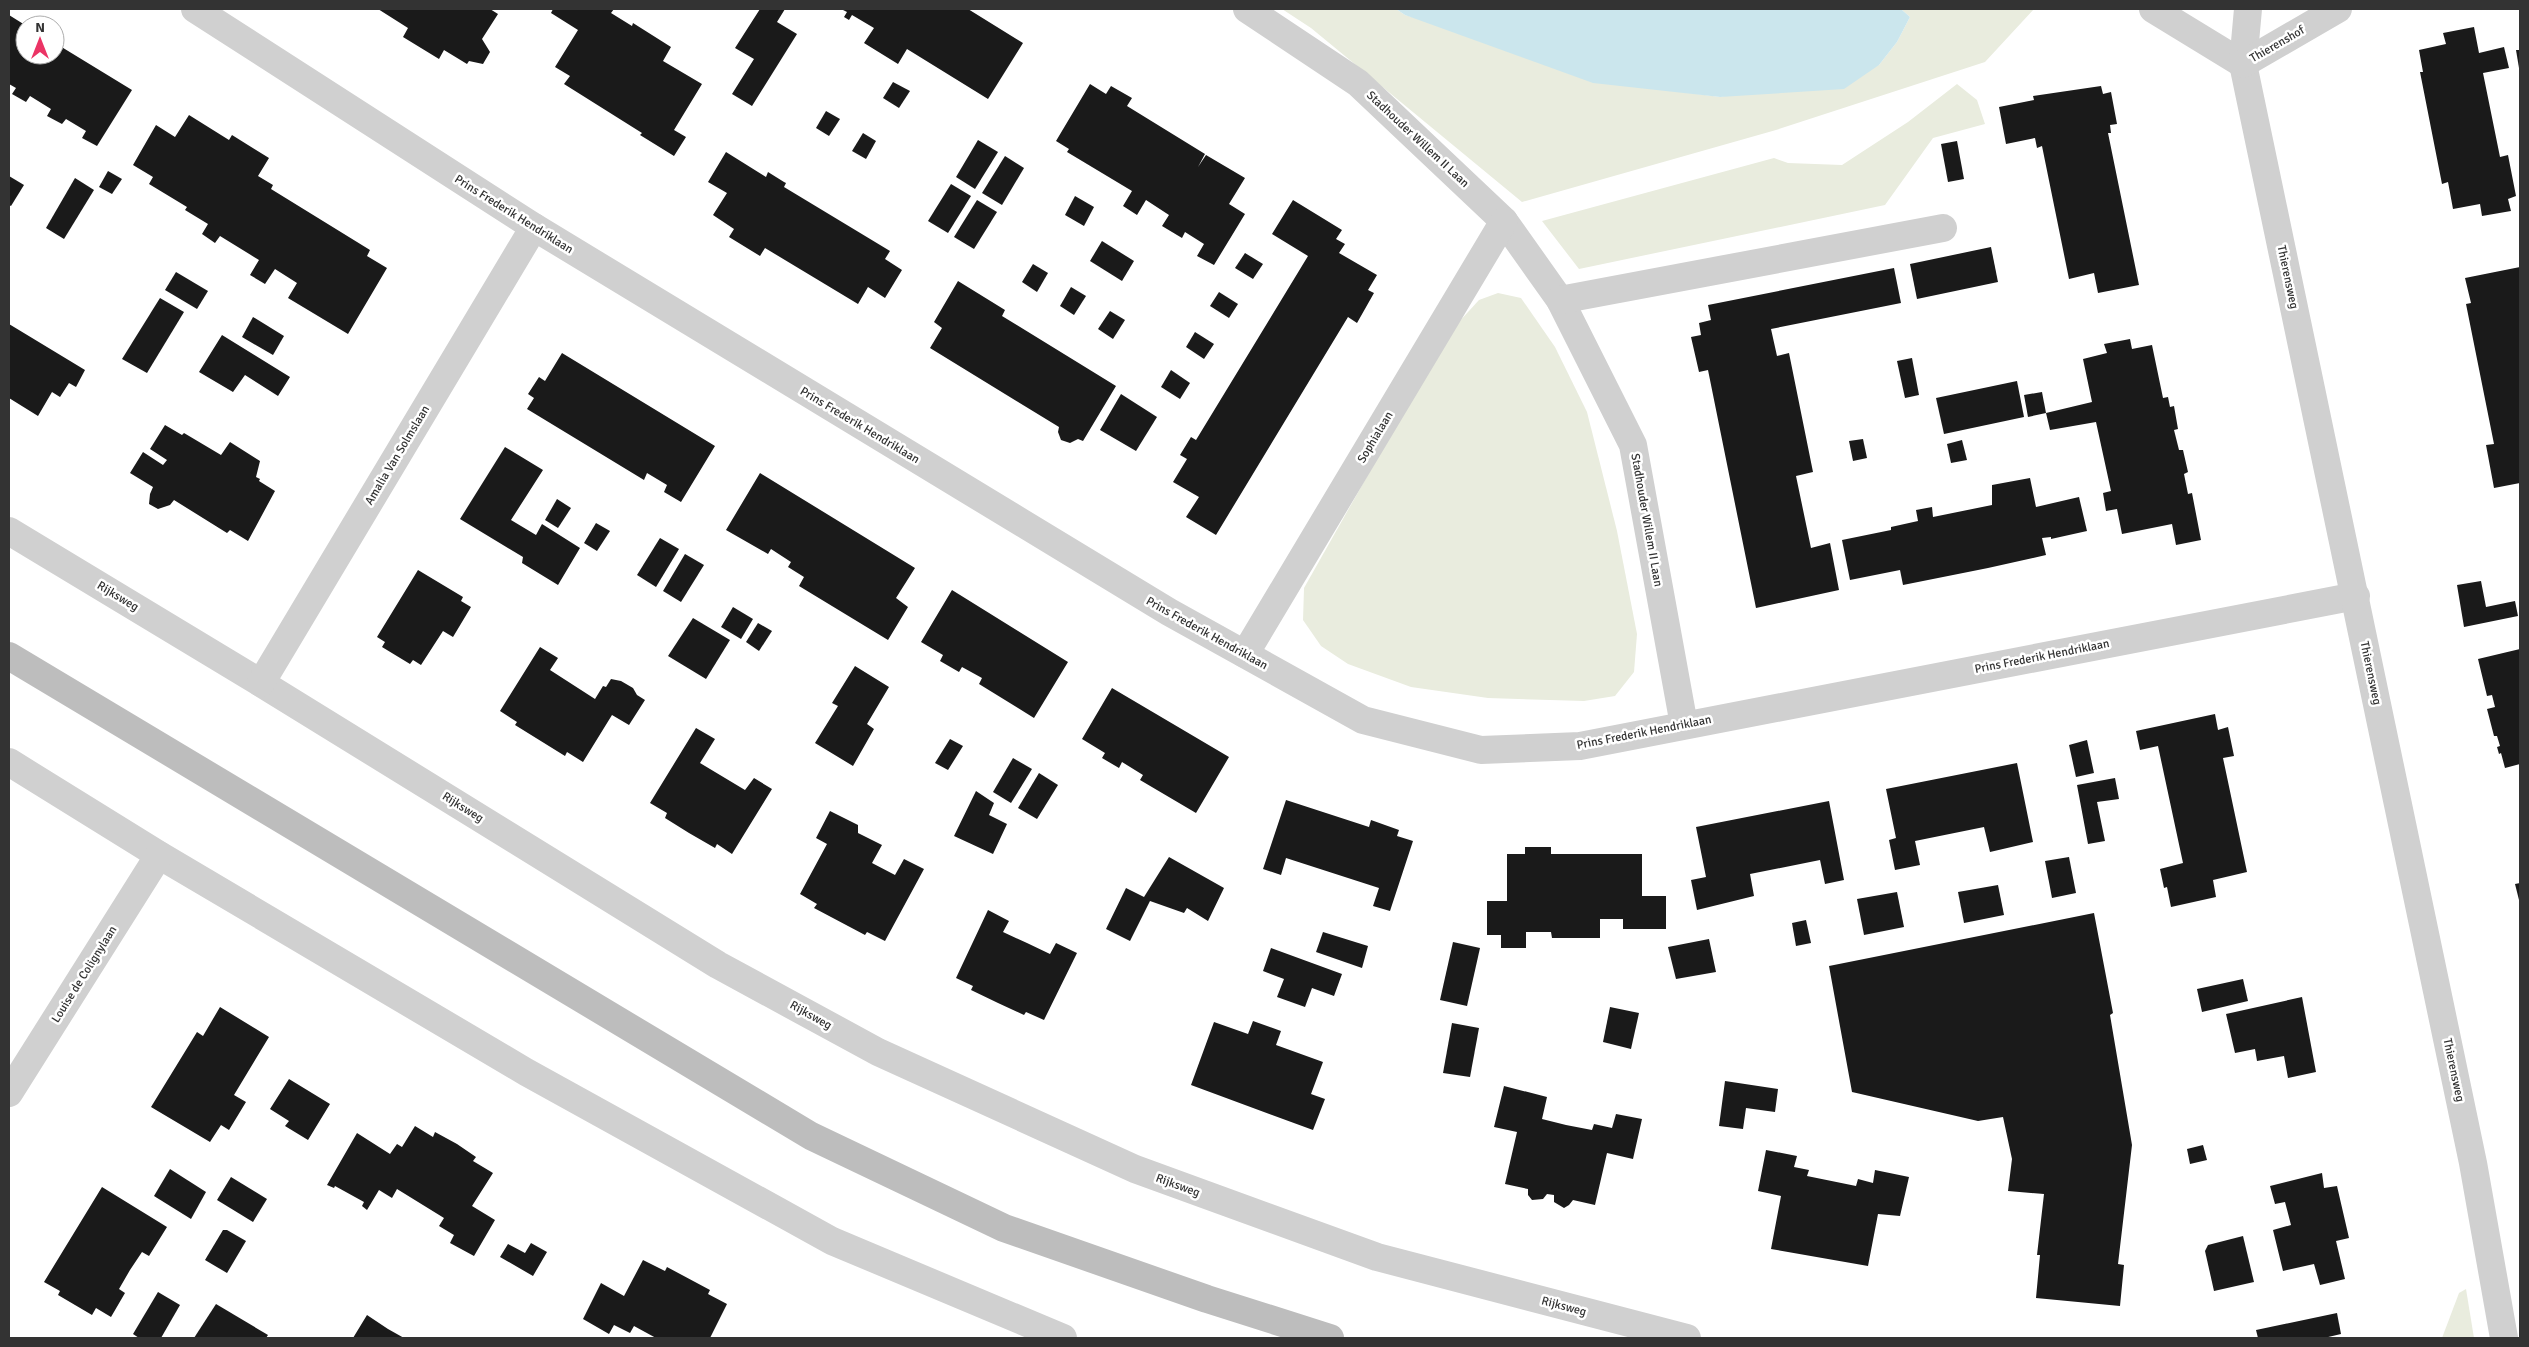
<svg xmlns="http://www.w3.org/2000/svg" width="2529" height="1347" font-family="Signika,sans-serif">
  <style>
    .green { fill: #e9ecde }
    .water { fill: #cbe6ed }
    .building { fill: #1a1a1a }
    .lines { fill: none; stroke-linecap: round; stroke-linejoin: round }
    .minor { stroke: #d0d0d0; stroke-width: 28 }
    .secondary { stroke: #bdbdbd; stroke-width: 28 }
    .labels { text-anchor: middle; stroke-width: 5; stroke-linejoin: round; paint-order: stroke }
    .street-label { font-size: 12px; fill: #333; stroke: #fff }
  </style>
  <rect width="100%" height="100%" fill="#fff"/>
  <g class="green">
    <polygon points="1282,9 1396,9 1405,15 1674,91 1720,97 1879,65 1897,42 1910,17 1901,9 2034,9 1985,62 1776,130 1522,202 1311,28"/>
    <polygon points="1957,84 1977,100 1985,124 1933,138 1885,205 1579,269 1542,221 1774,158 1788,163 1842,165 1908,122"/>
    <polygon points="1498,293 1521,298 1555,347 1587,412 1617,531 1637,634 1634,672 1615,696 1584,701 1488,698 1411,687 1348,664 1321,646 1303,620 1304,588 1447,335 1479,300"/>
    <polygon points="2466,1289 2474,1338 2442,1338 2459,1293"/>
  </g>
  <polygon class="water" points="1396,9 1901,9 1910,17 1897,42 1879,65 1844,89 1720,97 1593,83 1405,15"/>
  <g class="building">
    <polygon points="378,9 490,9 498,14 482,39 490,52 483,64 469,61 467,64 444,50 439,59 403,37 408,28"/>
    <polygon points="553,9 614,9 611,13 632,26 633,23 671,47 663,61 702,84 674,130 686,137 674,156 640,135 642,133 564,84 570,76 555,67 578,30 551,13"/>
    <polygon points="760,9 785,9 777,22 797,34 752,106 732,94 754,59 735,48"/>
    <polygon points="841,9 968,9 1023,43 988,99 907,49 898,64 864,43 874,28 852,15 849,20 844,17 847,12"/>
    <polygon points="9,15 25,25 25,55 55,55 55,43 132,90 97,146 82,138 86,131 66,119 62,124 47,116 51,109 30,96 26,102 12,94 16,88 9,84"/>
    <polygon points="2474,27 2479,53 2504,47 2509,68 2483,73 2500,157 2508,155 2516,196 2508,199 2511,211 2482,216 2480,204 2453,209 2448,182 2442,184 2420,72 2423,72 2419,50 2446,44 2443,33"/>
    <polygon points="2516,50 2520,50 2520,68 2519,68"/>
    <polygon points="893,82 910,91 899,108 883,98"/>
    <polygon points="1090,84 1106,94 1111,86 1132,98 1127,106 1205,154 1198,167 1206,155 1245,178 1229,204 1245,214 1214,265 1197,256 1204,244 1185,232 1182,238 1162,226 1169,215 1146,200 1137,215 1123,206 1132,191 1067,152 1069,149 1056,141"/>
    <polygon points="2101,86 2103,94 2111,92 2117,124 2110,125 2111,133 2108,133 2139,285 2098,293 2094,273 2069,279 2042,146 2037,148 2035,138 2006,144 1999,107 2034,100 2033,96"/>
    <polygon points="826,111 840,119 829,136 816,128"/>
    <polygon points="189,115 229,140 232,135 269,158 258,176 273,185 271,189 370,250 367,256 387,268 348,334 288,298 297,283 275,269 265,284 250,275 259,260 220,236 215,243 202,234 208,224 185,210 187,207 149,184 153,177 133,165 156,125 175,137"/>
    <polygon points="863,133 876,141 866,159 852,151"/>
    <polygon points="978,140 998,152 975,189 956,177"/>
    <polygon points="1957,141 1964,179 1948,182 1941,144"/>
    <polygon points="726,152 766,177 768,172 784,182 786,183 784,187 890,251 885,259 902,270 885,298 868,287 858,304 765,248 760,256 729,237 734,229 713,215 727,193 708,182"/>
    <polygon points="1005,156 1024,168 1002,205 982,193"/>
    <polygon points="108,171 122,179 112,194 99,187"/>
    <polygon points="9,176 24,185 11,206 9,205"/>
    <polygon points="75,178 94,190 64,239 46,228"/>
    <polygon points="951,184 971,196 948,233 928,221"/>
    <polygon points="1075,196 1094,207 1084,226 1065,215"/>
    <polygon points="977,200 997,212 974,249 954,237"/>
    <polygon points="1293,200 1342,230 1336,239 1345,244 1339,253 1377,275 1368,290 1374,293 1357,323 1348,317 1216,535 1186,517 1199,497 1173,482 1187,459 1180,455 1191,437 1196,440 1308,256 1272,234"/>
    <polygon points="1102,241 1134,261 1122,281 1090,261"/>
    <polygon points="1991,247 1998,282 1917,299 1910,264"/>
    <polygon points="1245,253 1263,264 1253,279 1235,268"/>
    <polygon points="1033,264 1048,273 1037,292 1022,282"/>
    <polygon points="2520,267 2520,483 2494,488 2486,445 2494,444 2466,304 2471,303 2465,278"/>
    <polygon points="1894,268 1901,303 1771,329 1777,356 1789,353 1813,472 1796,476 1811,548 1830,543 1839,590 1756,608 1708,370 1699,372 1691,337 1701,335 1699,323 1711,320 1708,305"/>
    <polygon points="176,272 208,291 197,309 165,290"/>
    <polygon points="958,281 1005,310 1002,316 1116,386 1083,441 1078,439 1070,443 1061,440 1058,432 1059,427 930,348 942,328 934,322"/>
    <polygon points="1071,287 1086,296 1074,315 1060,306"/>
    <polygon points="1219,292 1238,304 1229,318 1210,306"/>
    <polygon points="160,298 184,312 147,373 122,359"/>
    <polygon points="1110,311 1125,320 1113,339 1098,329"/>
    <polygon points="253,317 284,336 273,355 242,337"/>
    <polygon points="9,324 85,370 76,387 69,383 60,397 52,392 38,416 9,398"/>
    <polygon points="1195,332 1214,344 1204,359 1186,347"/>
    <polygon points="222,335 290,377 278,396 245,375 233,392 199,372"/>
    <polygon points="2130,339 2132,349 2152,345 2163,398 2168,397 2170,407 2174,406 2178,429 2174,430 2179,450 2183,450 2188,472 2184,474 2188,494 2192,493 2201,540 2176,545 2172,524 2122,534 2117,509 2106,511 2103,493 2111,491 2096,422 2050,430 2046,413 2092,402 2083,359 2107,353 2104,344"/>
    <polygon points="562,353 715,446 681,502 664,492 667,485 647,473 644,480 527,409 534,398 528,394 539,377 545,381"/>
    <polygon points="1912,358 1919,395 1905,398 1897,361"/>
    <polygon points="1171,370 1190,383 1180,399 1161,387"/>
    <polygon points="2017,381 2024,417 1944,434 1936,398"/>
    <polygon points="2042,392 2046,413 2028,417 2024,395"/>
    <polygon points="1121,394 1157,417 1136,451 1100,430"/>
    <polygon points="165,425 182,435 184,433 221,455 230,442 260,461 256,477 260,479 259,481 275,491 248,541 230,530 227,533 174,500 170,505 158,509 149,504 150,494 153,487 130,473 143,452 163,465 167,460 150,449"/>
    <polygon points="1863,439 1867,458 1853,461 1849,441"/>
    <polygon points="1962,440 1967,460 1951,463 1947,444"/>
    <polygon points="505,447 543,470 511,520 536,535 542,524 580,548 558,585 522,563 523,557 460,519"/>
    <polygon points="760,473 915,568 896,598 908,607 888,640 799,586 804,577 788,567 791,562 771,549 768,554 726,530"/>
    <polygon points="2030,478 2036,507 2079,497 2087,531 2051,539 2051,537 2042,538 2046,555 1988,568 1903,585 1900,570 1850,580 1842,540 1891,530 1891,527 1918,521 1916,510 1932,507 1933,517 1992,505 1992,485"/>
    <polygon points="557,499 571,508 558,528 545,520"/>
    <polygon points="596,523 610,531 597,551 584,543"/>
    <polygon points="660,538 679,549 656,587 637,575"/>
    <polygon points="685,554 704,565 681,602 663,591"/>
    <polygon points="418,570 463,597 461,601 471,607 453,637 443,631 421,665 413,660 410,664 382,647 385,642 377,637"/>
    <polygon points="2481,581 2486,607 2515,601 2518,616 2464,627 2457,585"/>
    <polygon points="952,590 1068,662 1034,718 979,684 982,678 962,667 959,672 940,661 943,655 921,642"/>
    <polygon points="733,607 753,619 741,639 721,627"/>
    <polygon points="693,618 730,640 706,679 668,656"/>
    <polygon points="758,623 772,631 759,651 746,642"/>
    <polygon points="540,647 558,658 550,670 595,699 603,686 606,687 611,679 621,681 633,688 637,695 645,700 629,725 612,715 583,762 567,752 565,756 515,725 517,722 500,711"/>
    <polygon points="2520,649 2520,764 2505,768 2501,753 2499,754 2497,747 2500,746 2497,736 2494,736 2487,709 2495,707 2492,695 2487,696 2478,659"/>
    <polygon points="855,666 889,687 867,724 874,729 853,766 815,743 838,706 832,703"/>
    <polygon points="1112,688 1229,757 1196,813 1140,780 1143,775 1122,762 1119,768 1102,758 1105,753 1082,739"/>
    <polygon points="2215,714 2218,730 2228,727 2234,756 2223,758 2247,872 2213,880 2216,897 2171,907 2167,887 2164,888 2160,869 2183,863 2158,746 2140,750 2136,731"/>
    <polygon points="696,728 715,739 700,763 745,790 754,778 772,789 732,854 717,844 715,848 689,833 665,818 667,813 650,803"/>
    <polygon points="950,739 963,746 948,770 935,763"/>
    <polygon points="2087,740 2094,773 2076,777 2069,745"/>
    <polygon points="1013,758 1032,769 1011,803 993,792"/>
    <polygon points="2017,763 2033,842 1990,852 1984,827 1915,841 1920,865 1895,870 1889,840 1896,838 1886,789"/>
    <polygon points="1039,773 1058,785 1037,819 1018,808"/>
    <polygon points="2115,778 2119,799 2097,802 2105,841 2088,844 2077,785"/>
    <polygon points="976,791 994,803 989,815 1007,824 993,854 954,836"/>
    <polygon points="1286,800 1369,827 1371,820 1399,830 1397,836 1413,841 1390,911 1373,906 1379,888 1286,858 1281,875 1263,869"/>
    <polygon points="1829,801 1844,880 1825,884 1820,860 1750,874 1754,896 1697,910 1691,880 1706,877 1696,827"/>
    <polygon points="830,811 858,825 858,833 882,845 872,863 895,875 904,859 924,869 885,941 867,932 865,935 814,908 817,904 800,894 827,844 816,838"/>
    <polygon points="1525,847 1551,847 1551,854 1642,854 1642,896 1666,896 1666,929 1623,929 1623,919 1600,919 1600,938 1552,938 1551,932 1526,932 1526,948 1501,948 1501,935 1487,935 1487,901 1507,901 1507,854 1525,854"/>
    <polygon points="1169,857 1224,888 1208,921 1187,908 1184,913 1150,901 1130,941 1106,929 1126,888 1144,897"/>
    <polygon points="2069,857 2076,893 2052,898 2045,861"/>
    <polygon points="2520,883 2520,904 2515,884"/>
    <polygon points="1998,885 2004,915 1964,923 1958,892"/>
    <polygon points="1897,892 1904,927 1864,935 1857,899"/>
    <polygon points="988,910 1009,921 1003,932 1027,943 1050,954 1056,943 1077,953 1044,1020 1026,1012 1024,1015 998,1003 971,990 973,986 956,978"/>
    <polygon points="2094,913 2113,1013 2110,1015 2132,1145 2118,1264 2124,1265 2120,1306 2036,1298 2040,1255 2037,1255 2044,1194 2008,1191 2012,1159 2003,1117 1978,1121 1852,1092 1829,966"/>
    <polygon points="1806,920 1811,943 1796,946 1792,923"/>
    <polygon points="1323,932 1368,946 1362,968 1316,952"/>
    <polygon points="1709,939 1716,972 1676,979 1668,947"/>
    <polygon points="1453,942 1480,948 1467,1006 1440,1000"/>
    <polygon points="1271,948 1342,974 1334,996 1312,988 1305,1007 1277,997 1284,979 1263,971"/>
    <polygon points="2243,979 2248,1001 2202,1012 2197,989"/>
    <polygon points="2302,997 2316,1072 2288,1078 2284,1056 2257,1061 2255,1049 2235,1053 2226,1014"/>
    <polygon points="220,1007 269,1037 234,1095 246,1102 229,1130 221,1125 210,1142 151,1107 197,1032 203,1036"/>
    <polygon points="1610,1007 1639,1013 1631,1049 1603,1042"/>
    <polygon points="1253,1021 1281,1031 1276,1045 1323,1062 1311,1094 1325,1099 1313,1130 1191,1085 1214,1022 1248,1034"/>
    <polygon points="1452,1023 1479,1028 1470,1077 1443,1073"/>
    <polygon points="289,1079 330,1104 308,1140 285,1126 289,1121 270,1109"/>
    <polygon points="1725,1081 1778,1089 1775,1112 1746,1108 1743,1129 1719,1126"/>
    <polygon points="1504,1086 1547,1097 1542,1119 1566,1125 1592,1130 1594,1124 1612,1128 1616,1114 1642,1119 1633,1159 1607,1153 1595,1205 1573,1200 1569,1205 1564,1208 1554,1202 1554,1195 1547,1194 1543,1199 1532,1200 1528,1195 1528,1189 1505,1184 1517,1132 1494,1127"/>
    <polygon points="415,1126 433,1137 435,1132 457,1144 476,1157 473,1161 493,1173 472,1206 495,1220 474,1256 450,1243 454,1235 439,1226 444,1218 397,1189 392,1198 379,1190 367,1210 362,1206 364,1202 335,1186 334,1188 327,1185 357,1133 390,1154 397,1144 402,1147"/>
    <polygon points="2203,1145 2207,1160 2190,1164 2187,1149"/>
    <polygon points="1766,1150 1797,1156 1794,1167 1809,1170 1807,1176 1856,1186 1858,1179 1873,1183 1875,1170 1909,1177 1900,1216 1878,1214 1868,1266 1771,1249 1781,1196 1758,1191"/>
    <polygon points="170,1169 206,1192 191,1219 154,1196"/>
    <polygon points="2322,1173 2324,1188 2337,1186 2349,1238 2336,1241 2345,1279 2320,1285 2314,1264 2283,1271 2273,1230 2291,1225 2285,1202 2275,1204 2270,1186"/>
    <polygon points="231,1177 267,1199 253,1222 217,1200"/>
    <polygon points="102,1187 167,1227 149,1256 142,1252 130,1270 119,1289 125,1293 111,1317 96,1308 92,1315 58,1295 60,1291 44,1282"/>
    <polygon points="223,1230 227,1230 246,1241 227,1273 205,1260"/>
    <polygon points="2243,1236 2254,1282 2214,1291 2205,1251 2208,1245"/>
    <polygon points="531,1243 547,1252 533,1276 500,1257 508,1244 525,1253"/>
    <polygon points="643,1260 665,1271 667,1267 710,1290 708,1294 727,1304 710,1338 656,1338 634,1326 630,1333 614,1325 609,1334 583,1319 601,1283 624,1296"/>
    <polygon points="158,1292 180,1305 161,1338 139,1338 133,1334"/>
    <polygon points="216,1304 268,1335 266,1338 194,1338"/>
    <polygon points="2337,1313 2341,1334 2324,1338 2258,1338 2256,1330"/>
    <polygon points="367,1315 388,1329 404,1338 353,1338"/>
  </g>
  <g class="lines">
    <g class="minor">
      <polyline points="195,9 534,227 1169,612 1363,720 1481,750 1580,746 2356,596"/>
      <polyline points="1247,9 1358,83 1504,221 1560,300 1633,445 1684,725"/>
      <polyline points="2153,9 2243,64"/>
      <polyline points="2248,9 2243,64 2473,1163 2504,1338"/>
      <polyline points="2243,64 2338,9"/>
      <polyline points="1560,300 1943,228"/>
      <polyline points="9,531 261,683 718,965 878,1052 1135,1169 1377,1257 1687,1338"/>
      <polyline points="1245,654 1504,221"/>
      <polyline points="261,683 534,227"/>
      <polyline points="9,762 159,855 526,1072 832,1241 1063,1338"/>
      <polyline points="9,1093 159,855"/>
    </g>
    <polyline class="secondary" points="9,656 811,1136 1004,1228 1207,1299 1330,1338"/>
  </g>
  <g class="labels">
    <g class="street-label">
      <text transform="translate(2277 44) rotate(-30)" y="4">Thierenshof</text>
      <text transform="translate(1418 139) rotate(43)" y="4">Stadhouder Willem II Laan</text>
      <text transform="translate(514 214) rotate(32)" y="4">Prins Frederik Hendriklaan</text>
      <text transform="translate(2288 277) rotate(78)" y="4">Thierensweg</text>
      <text transform="translate(860 425) rotate(31)" y="4">Prins Frederik Hendriklaan</text>
      <text transform="translate(1375 437) rotate(-59)" y="4">Sophialaan</text>
      <text transform="translate(397 455) rotate(-59)" y="4">Amalia Van Solmslaan</text>
      <text transform="translate(1647 520) rotate(80)" y="4">Stadhouder Willem II Laan</text>
      <text transform="translate(118 596) rotate(31)" y="4">Rijksweg</text>
      <text transform="translate(1207 633) rotate(29)" y="4">Prins Frederik Hendriklaan</text>
      <text transform="translate(2042 656) rotate(-11)" y="4">Prins Frederik Hendriklaan</text>
      <text transform="translate(2371 673) rotate(78)" y="4">Thierensweg</text>
      <text transform="translate(1644 732) rotate(-11)" y="4">Prins Frederik Hendriklaan</text>
      <text transform="translate(463 807) rotate(32)" y="4">Rijksweg</text>
      <text transform="translate(84 974) rotate(-58)" y="4">Louise de Colignylaan</text>
      <text transform="translate(811 1015) rotate(29)" y="4">Rijksweg</text>
      <text transform="translate(2454 1070) rotate(78)" y="4">Thierensweg</text>
      <text transform="translate(1178 1185) rotate(20)" y="4">Rijksweg</text>
      <text transform="translate(1564 1306) rotate(15)" y="4">Rijksweg</text>
    </g>
  </g>
  <rect width="2529" height="1347" fill="none" stroke="#333333" stroke-width="20"/>
  <g transform="translate(40 40)"><circle r="24" fill="#ffffff" stroke="#adadad"/>
  <path d="M0-4L9 19L0 12L-9 19Z" fill="#eb3465"/>
  <text y="-8" font-size="14" font-weight="bold" text-anchor="middle" fill="#333333">N</text>
  </g>
</svg>
